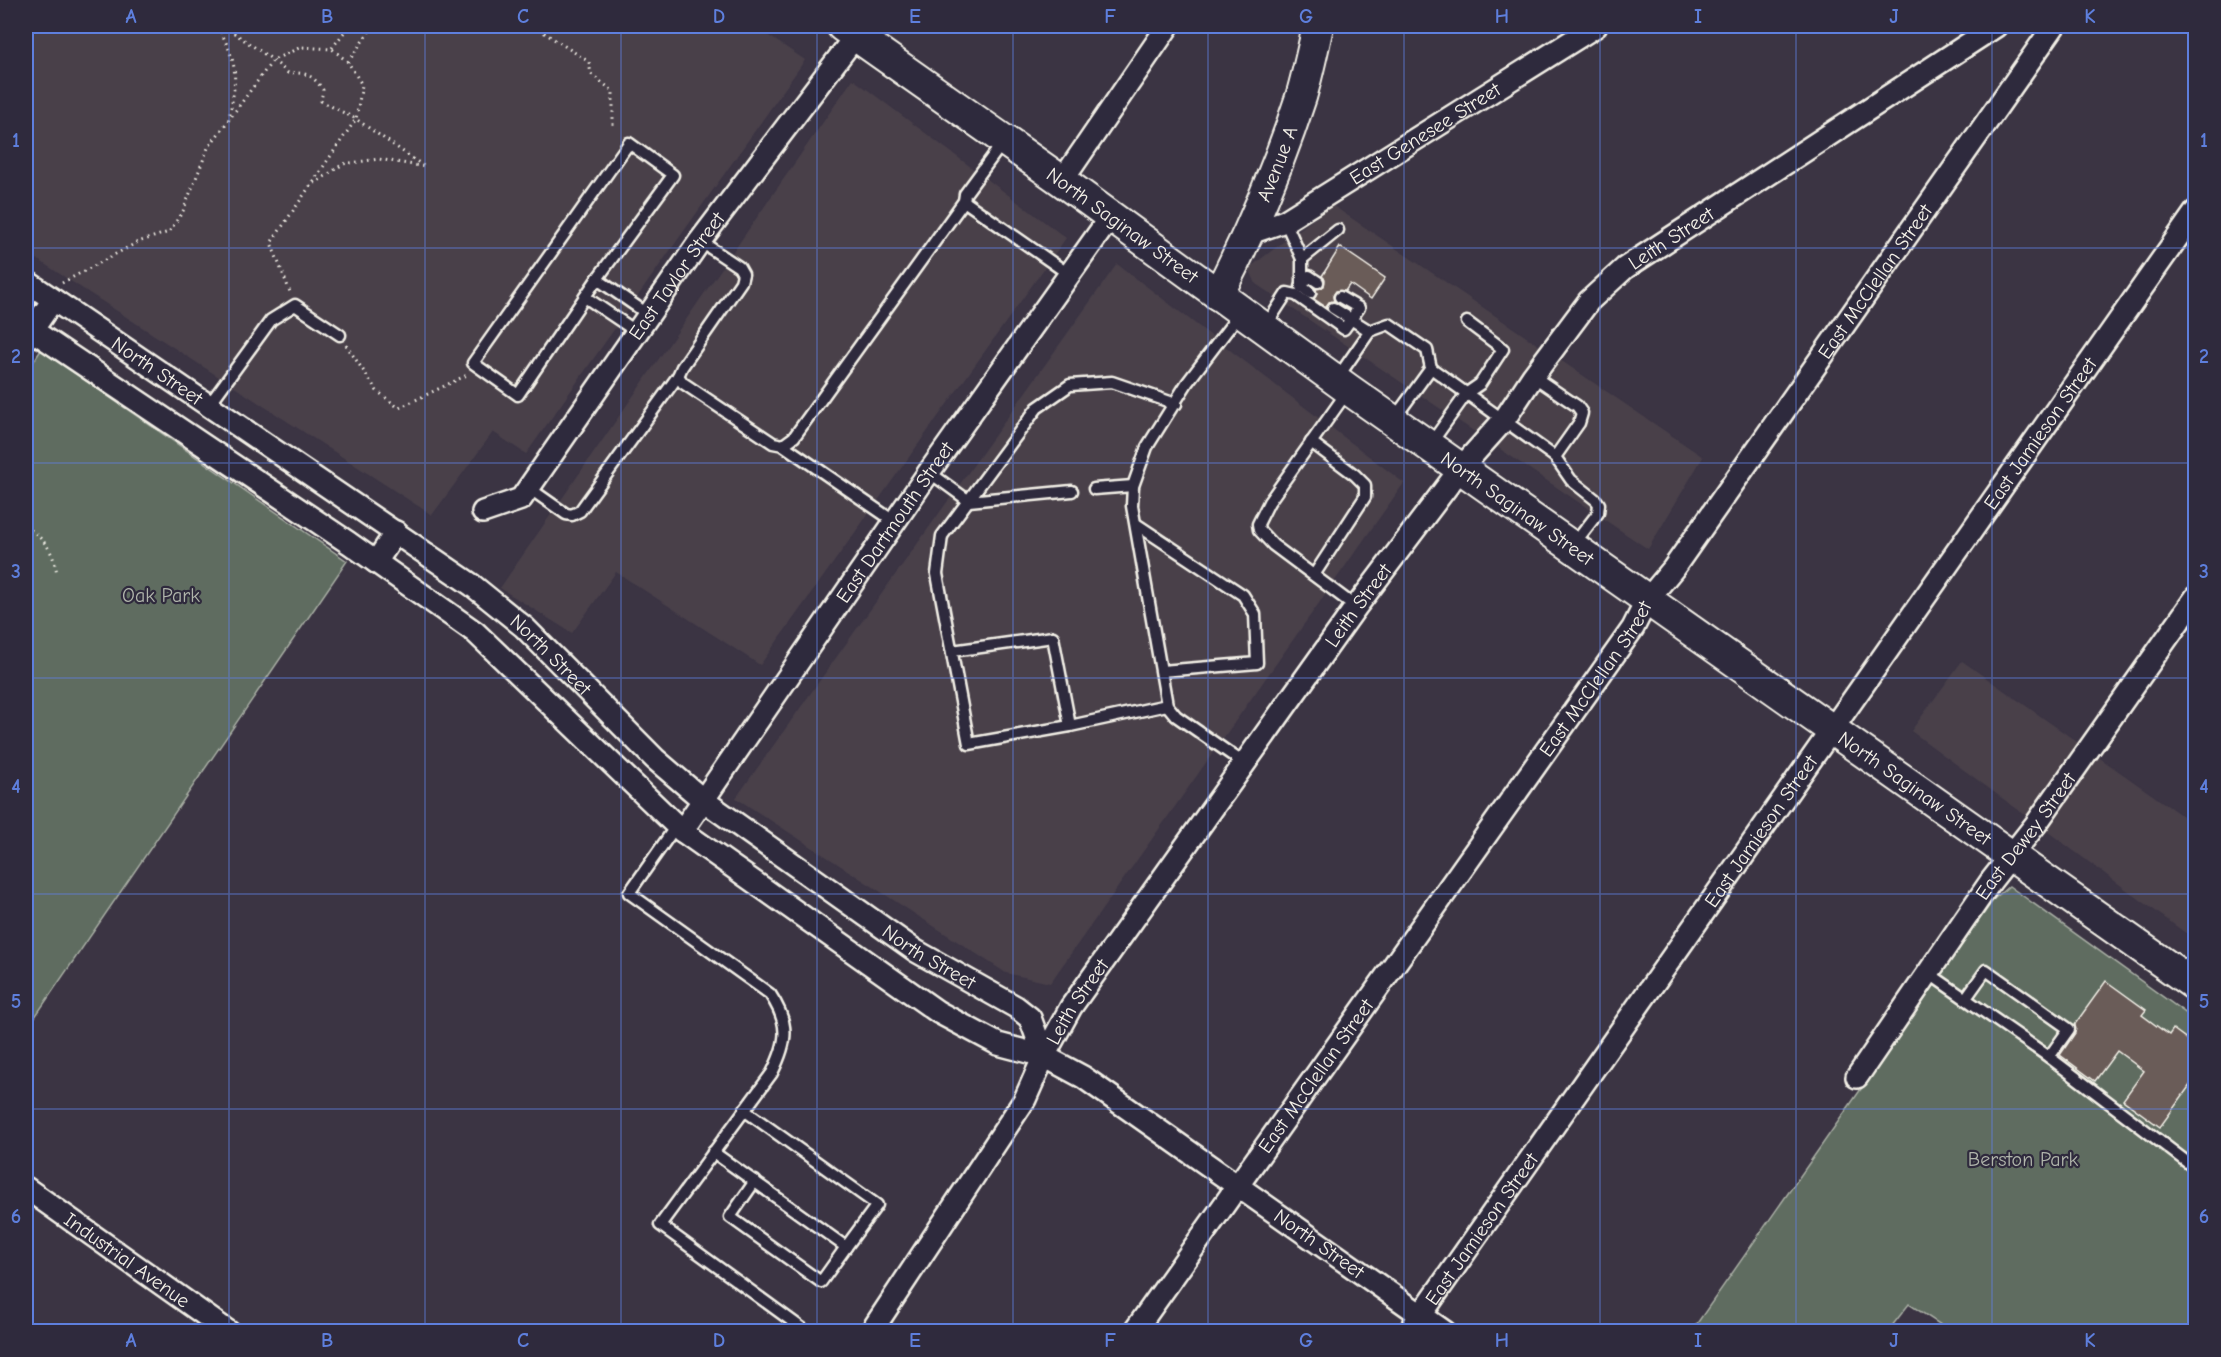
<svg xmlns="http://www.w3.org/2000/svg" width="2221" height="1357" font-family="'Comic Neue',sans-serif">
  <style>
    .built { fill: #49404a }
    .green { fill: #5e6c61; stroke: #a9aea4; stroke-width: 1.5 }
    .building { fill: #6b5c59; stroke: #f4f1e8; stroke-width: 1.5 }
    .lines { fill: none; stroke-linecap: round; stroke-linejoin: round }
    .lane-casing { stroke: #f4f1e8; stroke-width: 15 }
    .street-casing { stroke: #f4f1e8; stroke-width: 26 }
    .secondary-casing { stroke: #f4f1e8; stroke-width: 34 }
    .path { stroke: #f4f1e8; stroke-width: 3; stroke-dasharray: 1.5 4.5; stroke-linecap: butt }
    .lane { stroke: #2f2a3d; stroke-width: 10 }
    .street { stroke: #2f2a3d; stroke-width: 21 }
    .secondary { stroke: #2f2a3d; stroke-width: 30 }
    .grid { fill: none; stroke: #5e7fdd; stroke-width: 1.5; stroke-opacity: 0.55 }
    .labels { text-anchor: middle; stroke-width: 4.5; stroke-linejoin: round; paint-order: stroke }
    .street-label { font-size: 20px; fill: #f4f1e8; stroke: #2f2a3d }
    .park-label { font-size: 20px; fill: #b0b5ab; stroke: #2f2a3d }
    .neatline { fill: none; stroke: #5e7fdd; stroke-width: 2 }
    .grid-label { font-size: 20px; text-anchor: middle; font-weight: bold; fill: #5e7fdd }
  </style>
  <rect width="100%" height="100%" fill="#3b3443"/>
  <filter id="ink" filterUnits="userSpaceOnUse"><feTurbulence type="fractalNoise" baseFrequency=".0167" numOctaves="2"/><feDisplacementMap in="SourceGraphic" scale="12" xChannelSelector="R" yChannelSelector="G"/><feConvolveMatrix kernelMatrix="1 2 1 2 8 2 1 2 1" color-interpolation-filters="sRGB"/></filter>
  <g filter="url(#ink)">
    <g class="built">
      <polygon points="26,26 754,26 805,60 526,454 493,432 432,515 26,252"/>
      <polygon points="853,79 1066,238 760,665 616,572 572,633 500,588"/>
      <polygon points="1332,205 1703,457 1648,549 1256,284 1249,268"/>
      <polygon points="1117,264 1404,483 1050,983 1006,973 736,798"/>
      <polygon points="1962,661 2195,825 2195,940 1911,731"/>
    </g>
    <g class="green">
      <polygon points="41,350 347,561 26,1030 26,373"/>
      <polygon points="2009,886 2195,1020 2195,1331 1950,1331 1909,1304 1888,1331 1691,1332 1994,899"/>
    </g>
    <g class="building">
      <polygon points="1340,247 1385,278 1371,299 1350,284 1345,291 1336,291 1333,296 1334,301 1329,302 1326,307 1314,299 1317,294 1316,289 1324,286 1325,279 1322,276"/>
      <polygon points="2106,981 2146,1010 2142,1015 2169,1035 2173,1029 2196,1046 2196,1077 2160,1127 2123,1100 2144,1071 2117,1051 2095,1081 2060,1055 2075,1033 2075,1024"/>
    </g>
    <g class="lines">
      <defs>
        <g id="lane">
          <polygon points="629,143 673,175 597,279 518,395 473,363"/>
          <polyline points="964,201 1070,275"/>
          <polyline points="1285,221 1302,259 1302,287 1310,293"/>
          <polyline points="1302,259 1338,230"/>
          <polyline points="597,279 649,315"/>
          <polyline points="1301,287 1309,276 1318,282"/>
          <polyline points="585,297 637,332"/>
          <polyline points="1333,308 1370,331 1336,380"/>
          <polyline points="1241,312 1187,383 1147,447 1133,486 1132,506 1167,705 1176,716 1245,764"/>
          <polyline points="1265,327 1287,293 1296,295 1344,329 1359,308 1340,297"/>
          <polyline points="1370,331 1389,324 1427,350 1431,368"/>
          <polyline points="678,376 682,367 741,282 743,274 739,267 700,241"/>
          <polyline points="1533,376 1577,406 1582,413 1579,423 1555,457"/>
          <polyline points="1347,392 1269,502 1258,524 1259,530 1273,545 1356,607"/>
          <polyline points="209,405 271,320 295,305 340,335"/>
          <polyline points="1394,419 1431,368 1555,457 1571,480 1596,500 1599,504 1598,513 1574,544"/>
          <polyline points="1311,442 1355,475 1365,485 1365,497 1314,575"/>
          <polyline points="783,445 895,522"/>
          <polyline points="1429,446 1467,393 1480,384 1503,349 1467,322"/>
          <polyline points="929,472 969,501 1072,491"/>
          <polyline points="529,488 566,514 572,515 580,511 678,376 683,383 773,443 783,445 794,437 964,201 965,194 1004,141"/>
          <polyline points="1094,489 1133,486"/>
          <polyline points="1136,524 1243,595 1255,614 1257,663 1162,671"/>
          <polyline points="952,651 1053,637 1070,726"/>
          <polyline points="1167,705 1070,726 969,744 937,574 942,536 1037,408 1070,385 1112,382 1176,404"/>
          <path d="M676,826L629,893L770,994C790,1024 788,1041 772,1073L660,1225L807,1332"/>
          <polyline points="1927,972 2049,1057 2069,1029 1986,970 1966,998"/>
          <polyline points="2049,1057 2196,1169"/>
          <polyline points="713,1152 846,1247 877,1205 744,1110"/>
          <polyline points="755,1181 730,1217 821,1282 846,1247"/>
        </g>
        <g id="street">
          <polyline points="1062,181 1168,26"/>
          <path id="s1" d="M1250,233L1285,221L1596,26"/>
          <path id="s2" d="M26,281L472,585L524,627L655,759L703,800L916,951L1016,1007L1030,1018L1044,1056"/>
          <path id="s3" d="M26,326L349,543L475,632L682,831L938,1012L998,1044L1044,1056L1083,1077L1445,1332"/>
          <polyline points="26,339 53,300"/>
          <path id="s4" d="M483,512L521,499L700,241L863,26"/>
          <polyline points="376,562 396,532"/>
          <path id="s5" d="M682,831L929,472L1111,216"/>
          <path id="s6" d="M1857,1077L1991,881L2036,824L2196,597"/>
          <path id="s7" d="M26,1188L229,1332"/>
          <path id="s8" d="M871,1332L1025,1099L1044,1056L1071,1007L1356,607L1461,468L1504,420L1533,376L1589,301L1625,268L1996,26"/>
          <path id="s9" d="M1134,1332L1633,628L1647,600L1673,569L2054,26"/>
          <path id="s10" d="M1409,1332L2196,211"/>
        </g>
        <g id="secondary">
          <path id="s11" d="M842,26L1062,181L1348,389L2196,986"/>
          <path id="s12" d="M1218,295C1251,231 1279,165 1301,97C1308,73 1313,49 1318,26"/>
        </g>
      </defs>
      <use href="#lane" class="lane-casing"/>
      <use href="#street" class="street-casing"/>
      <use href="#secondary" class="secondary-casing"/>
      <g class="path">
        <path d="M218,26C239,67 237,74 229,119"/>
        <path d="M224,26L273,60L288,73C306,72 313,75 323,90L321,101L356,119L425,167L379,159L343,164L311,186"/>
        <polyline points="534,26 589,62 591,74 613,91 613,125"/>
        <polyline points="332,48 349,26"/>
        <polyline points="348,62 373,26"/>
        <polyline points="62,283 138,242 169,232 183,211 208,148 273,60 301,47 332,49 348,62 362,85 356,119 271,243 290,292"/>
        <polyline points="346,345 377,391 399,408 467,375"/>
        <path d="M26,526C45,541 53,549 57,574"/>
      </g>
      <use href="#lane" class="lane"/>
      <use href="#street" class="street"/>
      <use href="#secondary" class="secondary"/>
    </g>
  </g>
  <path class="grid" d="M229,26V1332M425,26V1332M621,26V1332M817,26V1332M1013,26V1332M1208,26V1332M1404,26V1332M1600,26V1332M1796,26V1332M1992,26V1332M26,248H2196M26,463H2196M26,678H2196M26,894H2196M26,1109H2196"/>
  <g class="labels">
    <g class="street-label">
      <text dy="7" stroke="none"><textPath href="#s1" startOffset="202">East Genesee Street</textPath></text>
      <text dy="7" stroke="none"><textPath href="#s12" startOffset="144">Avenue A</textPath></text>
      <text dy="7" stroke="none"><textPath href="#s11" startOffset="344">North Saginaw Street</textPath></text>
      <text dy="7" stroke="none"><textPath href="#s8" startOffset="1362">Leith Street</textPath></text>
      <text dy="7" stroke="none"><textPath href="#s4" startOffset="312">East Taylor Street</textPath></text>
      <text dy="7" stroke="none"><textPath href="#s9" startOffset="1286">East McClellan Street</textPath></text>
      <text dy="7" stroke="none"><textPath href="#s2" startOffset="159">North Street</textPath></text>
      <text dy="7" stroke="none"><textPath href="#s10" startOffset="1098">East Jamieson Street</textPath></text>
      <text dy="7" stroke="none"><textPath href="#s11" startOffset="830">North Saginaw Street</textPath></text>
      <text dy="7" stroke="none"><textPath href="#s5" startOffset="375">East Dartmouth Street</textPath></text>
      <text dy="7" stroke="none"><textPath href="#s8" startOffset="876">Leith Street</textPath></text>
      <text dy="7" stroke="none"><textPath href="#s2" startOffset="645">North Street</textPath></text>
      <text dy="7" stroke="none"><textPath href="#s9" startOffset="800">East McClellan Street</textPath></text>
      <text dy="7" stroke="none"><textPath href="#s11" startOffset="1316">North Saginaw Street</textPath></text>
      <text dy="7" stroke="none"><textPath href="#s10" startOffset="612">East Jamieson Street</textPath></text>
      <text dy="7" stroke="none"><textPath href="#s6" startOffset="294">East Dewey Street</textPath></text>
      <text dy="7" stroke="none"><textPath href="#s2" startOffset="1131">North Street</textPath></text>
      <text dy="7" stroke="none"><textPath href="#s8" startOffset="390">Leith Street</textPath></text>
      <text dy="7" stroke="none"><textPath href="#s9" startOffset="314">East McClellan Street</textPath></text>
      <text dy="7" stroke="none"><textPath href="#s10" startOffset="126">East Jamieson Street</textPath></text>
      <text dy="7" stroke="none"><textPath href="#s3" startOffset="1593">North Street</textPath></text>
      <text dy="7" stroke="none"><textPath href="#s7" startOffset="124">Industrial Avenue</textPath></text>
    </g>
    <g class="park-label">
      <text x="161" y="602">Oak Park</text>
      <text x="2023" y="1166">Berston Park</text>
    </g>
  </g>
  <rect width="2221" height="1357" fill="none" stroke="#2f2a3d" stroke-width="66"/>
  <rect x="33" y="33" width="2155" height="1291" class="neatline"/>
  <g class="grid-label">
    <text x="131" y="23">A</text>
    <text x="327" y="23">B</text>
    <text x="523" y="23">C</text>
    <text x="719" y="23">D</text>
    <text x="915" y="23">E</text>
    <text x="1110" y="23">F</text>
    <text x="1306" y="23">G</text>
    <text x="1502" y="23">H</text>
    <text x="1698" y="23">I</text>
    <text x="1894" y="23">J</text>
    <text x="2090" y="23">K</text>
    <text x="16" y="147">1</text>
    <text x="2204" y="147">1</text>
    <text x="16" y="363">2</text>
    <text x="2204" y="363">2</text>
    <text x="16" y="578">3</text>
    <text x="2204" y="578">3</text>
    <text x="16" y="793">4</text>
    <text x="2204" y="793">4</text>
    <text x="16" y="1008">5</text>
    <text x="2204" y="1008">5</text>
    <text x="16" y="1223">6</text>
    <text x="2204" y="1223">6</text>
    <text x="131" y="1347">A</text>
    <text x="327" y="1347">B</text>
    <text x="523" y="1347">C</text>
    <text x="719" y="1347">D</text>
    <text x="915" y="1347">E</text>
    <text x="1110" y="1347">F</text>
    <text x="1306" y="1347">G</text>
    <text x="1502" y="1347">H</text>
    <text x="1698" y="1347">I</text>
    <text x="1894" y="1347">J</text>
    <text x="2090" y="1347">K</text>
  </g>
</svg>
